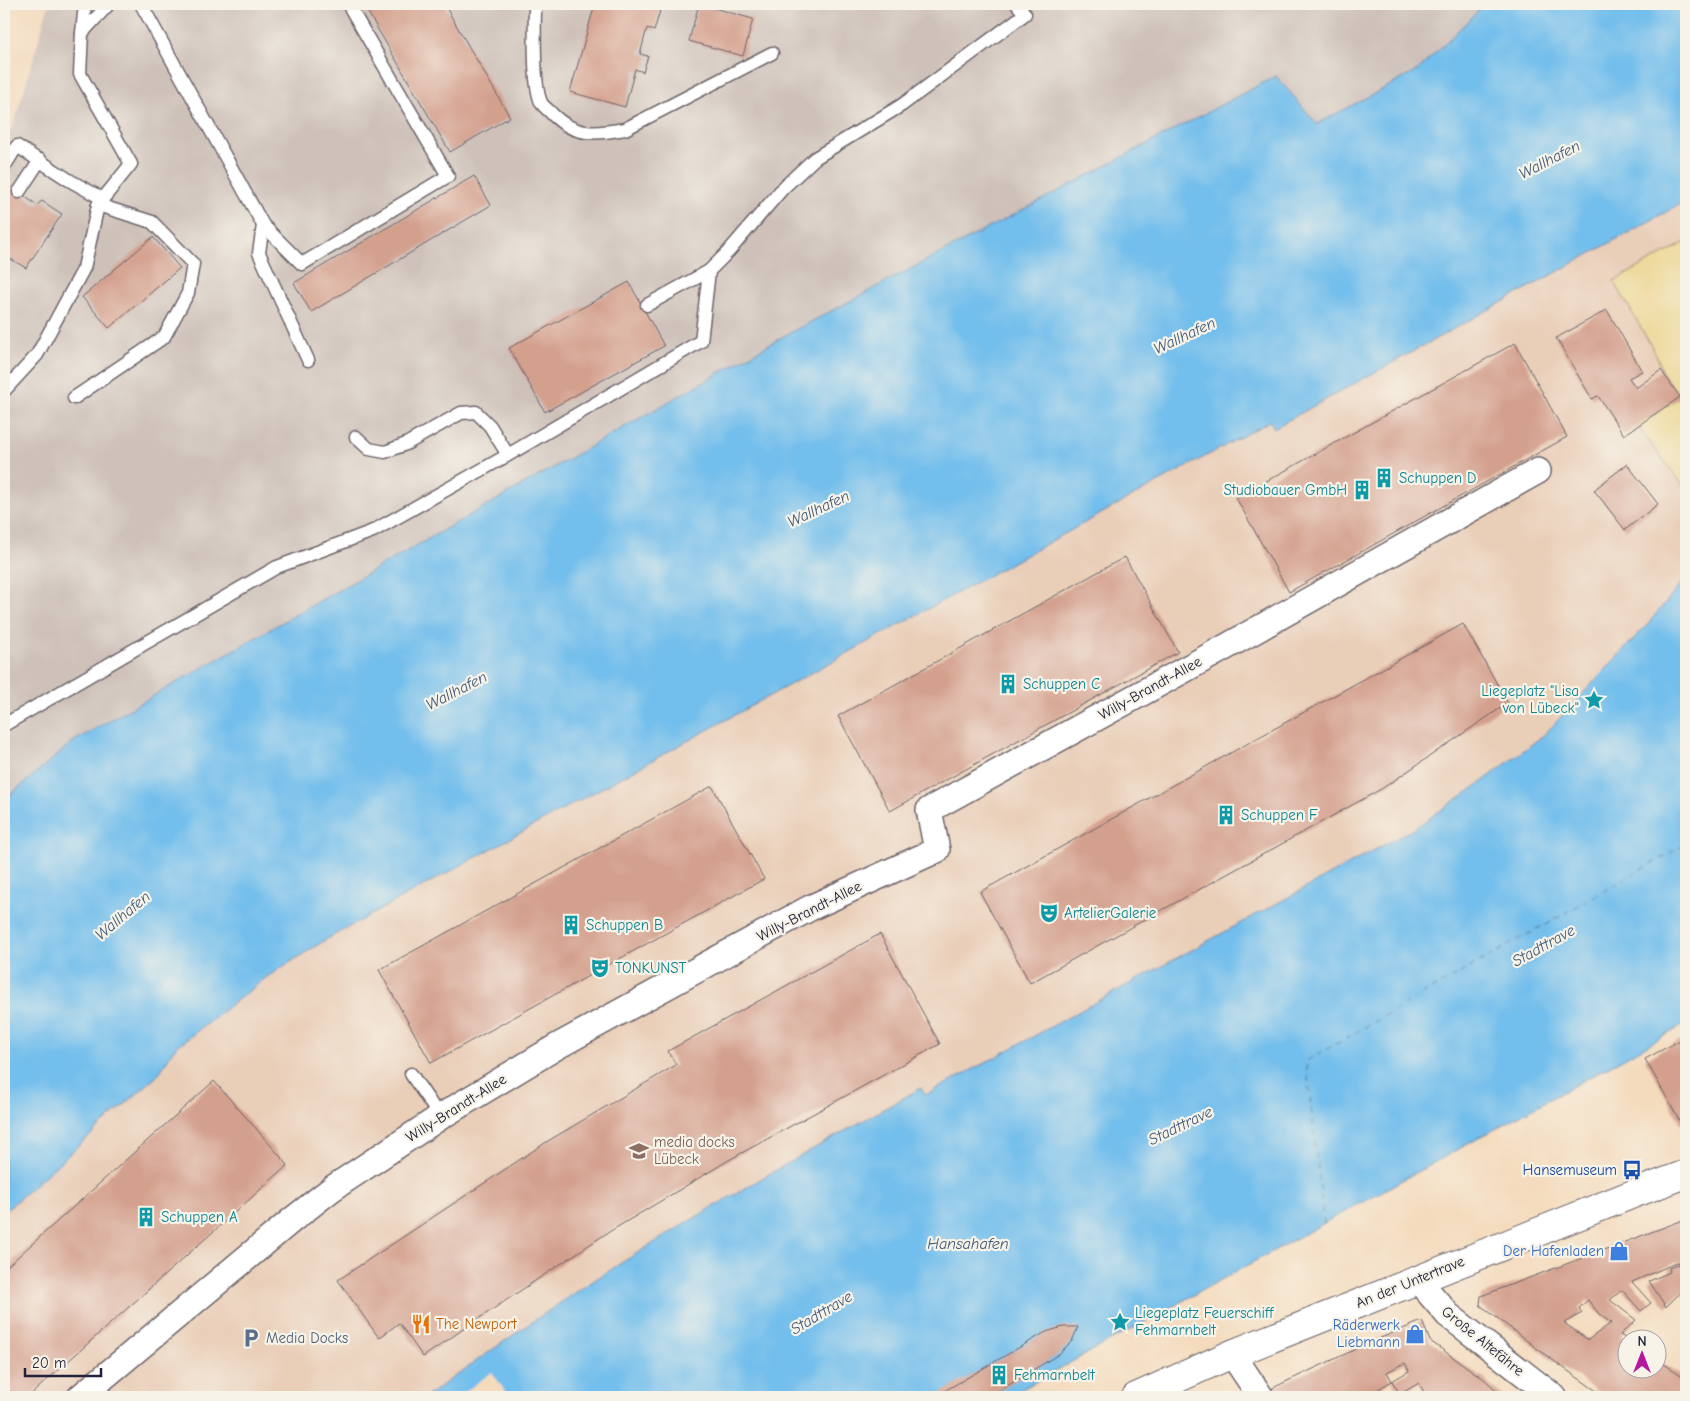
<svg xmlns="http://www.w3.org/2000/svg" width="1690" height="1401" font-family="'Comic Neue',sans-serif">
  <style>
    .built { fill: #e9ceb8 }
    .industrial { fill: #cec1ba }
    .sand { fill: #eeda9e; stroke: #887e6c }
    .water { fill: #72beec; stroke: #4a7094 }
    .pier { fill: #f4dbbe }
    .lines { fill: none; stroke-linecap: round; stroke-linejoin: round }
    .ferry { stroke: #3e5979; stroke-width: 1; stroke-dasharray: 6 5; stroke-linecap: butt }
    .building { fill: #d4a08e; fill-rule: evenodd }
    .lane-casing { stroke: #6c6369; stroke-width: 15 }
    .street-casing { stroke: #6c6369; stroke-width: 28 }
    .secondary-casing { stroke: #6c6369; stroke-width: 30 }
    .lane { stroke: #fff; stroke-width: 12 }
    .street { stroke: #fff; stroke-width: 25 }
    .secondary { stroke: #fff; stroke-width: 28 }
    .labels { text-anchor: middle; stroke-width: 4.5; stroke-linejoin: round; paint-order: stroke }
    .culture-label { font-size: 15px; fill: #0d838f; stroke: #f7f3e8; text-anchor: start }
    .street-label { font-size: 15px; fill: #22223b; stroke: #f7f3e8 }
    .education-label { font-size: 15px; fill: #785e54; stroke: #f7f3e8; text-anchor: start }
    .transit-label { font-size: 15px; fill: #164399; stroke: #f7f3e8; text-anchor: end }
    .shop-label { font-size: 15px; fill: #366cbe; stroke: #f7f3e8; text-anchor: end }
    .food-label { font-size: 15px; fill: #c56008; stroke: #f7f3e8; text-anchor: start }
    .service-label { font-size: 15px; fill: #4e5e75; stroke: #f7f3e8; text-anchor: start }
    .water-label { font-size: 16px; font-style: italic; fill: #3e5979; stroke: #f7f3e8 }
  </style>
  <rect width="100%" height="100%" fill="#f7f3e8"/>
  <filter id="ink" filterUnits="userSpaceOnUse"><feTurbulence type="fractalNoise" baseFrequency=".02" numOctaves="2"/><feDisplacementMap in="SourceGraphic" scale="10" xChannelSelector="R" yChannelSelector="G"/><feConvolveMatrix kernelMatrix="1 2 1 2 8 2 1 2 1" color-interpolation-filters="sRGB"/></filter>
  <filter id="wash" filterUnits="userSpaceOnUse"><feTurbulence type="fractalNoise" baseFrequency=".0096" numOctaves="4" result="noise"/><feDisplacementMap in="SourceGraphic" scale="20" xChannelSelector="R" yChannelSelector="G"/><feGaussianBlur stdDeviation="1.12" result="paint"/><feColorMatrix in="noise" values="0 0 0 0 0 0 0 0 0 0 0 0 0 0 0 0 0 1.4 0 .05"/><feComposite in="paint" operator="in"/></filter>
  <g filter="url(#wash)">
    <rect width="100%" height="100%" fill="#f4dbbe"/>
    <polygon class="built" points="1686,201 1686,578 1646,626 1545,734 1482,782 1415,828 926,1095 921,1088 652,1244 537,1318 426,1397 4,1397 4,1212 158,1075 174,1049 267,977 327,939 1270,421 1274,428"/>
    <polygon class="industrial" points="49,4 1485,4 1417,71 1317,124 1276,76 784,336 74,741 4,800 4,141 14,125"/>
    <polygon class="sand" points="1686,242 1686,489 1637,426 1680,397 1661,370 1657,356 1614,281"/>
    <g class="water">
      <polygon points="1485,4 1686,4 1686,201 1274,428 1270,421 327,939 267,977 174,1049 158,1075 4,1212 4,800 74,741 784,336 1276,76 1317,124 1417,71"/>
      <path d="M1686,578V1024L1008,1397H426C500,1344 574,1291 652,1244C740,1189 831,1139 921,1088L926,1095L1415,828L1482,782L1545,734L1646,626Z"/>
    </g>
    <polygon class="pier" points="492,1372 509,1397 456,1397 473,1386"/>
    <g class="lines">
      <polyline class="ferry" points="1324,1224 1306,1061 1686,844"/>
    </g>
    <g id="blocks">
      <g class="building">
        <polygon points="363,4 444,4 510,117 450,152"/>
        <polygon points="595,4 662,4 654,31 647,28 640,54 648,56 643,72 635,69 625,107 570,92"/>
        <polygon points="699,4 753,19 743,56 689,41"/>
        <polygon points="474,176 491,205 311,312 294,283"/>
        <polygon points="4,182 37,205 42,201 62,214 26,268 4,255"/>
        <polygon points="153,237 180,268 109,328 82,297"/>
        <polygon points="629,282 664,346 545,412 509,348"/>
        <polygon points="1607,310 1642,371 1629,378 1636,388 1661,370 1680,397 1624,435 1598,396 1592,399 1556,338"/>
        <polygon points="1515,343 1567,437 1289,592 1236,498"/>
        <polygon points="1627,464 1658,504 1625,530 1594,490"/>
        <polygon points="1125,557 1178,652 890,811 838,716"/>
        <polygon points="1463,624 1508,703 1383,788 1030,983 980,892"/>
        <polygon points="712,786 764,879 431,1063 379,970"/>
        <polygon points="880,934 940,1044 729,1160 604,1235 481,1317 423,1357 399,1323 379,1338 338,1280 548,1141 676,1065 668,1051"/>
        <polygon points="1686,1037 1686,1126 1683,1127 1645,1059"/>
        <polygon points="214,1081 288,1165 28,1397 4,1397 4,1269"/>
        <path d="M1686,1219V1300L1681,1294H1679L1666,1307L1649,1281L1670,1272L1669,1268L1679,1264L1678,1262L1632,1282L1651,1303L1641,1311L1622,1290L1610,1300L1636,1320L1620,1335L1625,1338L1631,1337L1633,1338H1628V1368H1658V1360L1686,1378V1397H1605L1547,1356L1480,1305L1481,1296ZM1588,1300L1599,1314L1611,1323L1588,1340L1564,1323L1582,1313L1579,1308Z"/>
        <polygon points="1422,1321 1430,1341 1484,1379 1504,1397 1419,1397 1425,1394 1419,1383 1400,1394 1392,1381 1409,1371 1405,1363 1387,1372 1392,1381 1365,1397 1268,1397 1264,1392 1371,1342"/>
        <polygon points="1063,1327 1078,1327 1072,1341 1059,1354 989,1397 934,1397 1046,1332"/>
      </g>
    </g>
  </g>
  <g filter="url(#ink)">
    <use href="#blocks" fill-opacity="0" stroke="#6c6369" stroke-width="1"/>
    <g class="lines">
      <defs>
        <g id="lane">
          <polyline points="141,4 263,225 302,264 448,176 348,4"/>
          <path d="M535,4C535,25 532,88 542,104C545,108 550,111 553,115C576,137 596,134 625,129L772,53"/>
          <polyline points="82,33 85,4"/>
          <polyline points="4,167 17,146 69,180 103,199"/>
          <polyline points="19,192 40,160"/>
          <polyline points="263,225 259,253 308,360"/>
          <polyline points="647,305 709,271"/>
          <polyline points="4,391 37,355 84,268 98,205 131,164 80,74 82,33 109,4"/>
          <polyline points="74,398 164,337 188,293 193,264 152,222 98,205"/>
          <polyline points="508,455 701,341 709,271 728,252 783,188 815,158 902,105 1025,14 1017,4"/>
          <polyline points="4,725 277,567 373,531 508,455 490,426 476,412 461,413 406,444 385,452 369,449 356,437"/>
          <polyline points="411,1074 440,1117"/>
        </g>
        <g id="street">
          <polyline points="1417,1279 1448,1315 1554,1397"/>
          <polyline points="1232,1354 1261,1397"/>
          <polyline points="80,1397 292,1220 333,1188 440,1117 556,1047 810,908 937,850 929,810 1224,648 1538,471"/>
        </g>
        <polyline id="secondary" points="1136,1397 1232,1354 1638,1192 1686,1174"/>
      </defs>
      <use href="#lane" class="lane-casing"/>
      <use href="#street" class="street-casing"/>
      <use href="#secondary" class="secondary-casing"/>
      <use href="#lane" class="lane"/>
      <use href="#street" class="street"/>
      <use href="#secondary" class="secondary"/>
    </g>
  </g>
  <defs>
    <symbol id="building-bare" viewBox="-9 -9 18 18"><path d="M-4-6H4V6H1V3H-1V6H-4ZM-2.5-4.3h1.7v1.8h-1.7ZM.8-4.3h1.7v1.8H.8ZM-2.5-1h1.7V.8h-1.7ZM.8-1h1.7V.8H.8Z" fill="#0f9aa8" stroke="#f7f3e8" stroke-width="2.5" paint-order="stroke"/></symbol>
    <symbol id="sight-bare" viewBox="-9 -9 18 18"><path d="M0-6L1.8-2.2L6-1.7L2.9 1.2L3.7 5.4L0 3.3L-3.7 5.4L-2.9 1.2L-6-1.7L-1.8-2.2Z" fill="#0f9aa8" stroke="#f7f3e8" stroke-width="2.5" paint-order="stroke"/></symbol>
    <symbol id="theatre-bare" viewBox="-9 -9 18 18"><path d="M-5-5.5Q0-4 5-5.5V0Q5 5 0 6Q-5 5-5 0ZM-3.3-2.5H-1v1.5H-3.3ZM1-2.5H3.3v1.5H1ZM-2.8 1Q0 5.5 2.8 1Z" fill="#0f9aa8" stroke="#f7f3e8" stroke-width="2.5" paint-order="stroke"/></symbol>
    <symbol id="university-bare" viewBox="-9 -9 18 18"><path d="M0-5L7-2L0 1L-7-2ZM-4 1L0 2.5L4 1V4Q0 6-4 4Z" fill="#8d6e63" stroke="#f7f3e8" stroke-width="2.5" paint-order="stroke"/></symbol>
    <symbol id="bus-bare" viewBox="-9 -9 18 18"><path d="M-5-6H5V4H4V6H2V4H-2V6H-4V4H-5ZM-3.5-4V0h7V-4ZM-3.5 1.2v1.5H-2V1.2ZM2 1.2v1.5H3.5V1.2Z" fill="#1a4fb4" stroke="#f7f3e8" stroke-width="2.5" paint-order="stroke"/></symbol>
    <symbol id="shop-bare" viewBox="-9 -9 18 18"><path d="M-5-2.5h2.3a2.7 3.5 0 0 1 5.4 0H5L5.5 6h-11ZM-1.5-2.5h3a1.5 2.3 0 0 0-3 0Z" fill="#3f7fe0" stroke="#f7f3e8" stroke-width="2.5" paint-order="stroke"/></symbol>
    <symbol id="restaurant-bare" viewBox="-9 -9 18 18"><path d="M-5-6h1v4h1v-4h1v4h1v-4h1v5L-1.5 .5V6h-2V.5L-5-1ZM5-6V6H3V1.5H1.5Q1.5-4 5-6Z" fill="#e8710a" stroke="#f7f3e8" stroke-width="2.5" paint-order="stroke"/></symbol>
    <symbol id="parking-bare" viewBox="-9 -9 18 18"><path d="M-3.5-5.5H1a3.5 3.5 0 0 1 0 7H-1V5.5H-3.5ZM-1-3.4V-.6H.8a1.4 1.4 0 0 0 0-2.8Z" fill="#5c6f8a" stroke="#f7f3e8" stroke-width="2.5" paint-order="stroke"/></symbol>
  </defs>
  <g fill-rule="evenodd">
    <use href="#building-bare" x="1370" y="464" width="28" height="28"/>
    <use href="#building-bare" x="1348" y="476" width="28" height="28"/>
    <use href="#building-bare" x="994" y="670" width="28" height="28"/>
    <use href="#sight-bare" x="1580" y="686" width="28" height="28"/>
    <use href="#building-bare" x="1212" y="801" width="28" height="28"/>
    <use href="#theatre-bare" x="1035" y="899" width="28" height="28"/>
    <use href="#building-bare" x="557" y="911" width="28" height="28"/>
    <use href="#theatre-bare" x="586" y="954" width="28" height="28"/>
    <use href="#university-bare" x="625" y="1137" width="28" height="28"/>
    <use href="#bus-bare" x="1618" y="1156" width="28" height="28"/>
    <use href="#building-bare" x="132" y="1203" width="28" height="28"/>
    <use href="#shop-bare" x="1605" y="1237" width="28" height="28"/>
    <use href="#sight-bare" x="1106" y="1308" width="28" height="28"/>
    <use href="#restaurant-bare" x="407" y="1310" width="28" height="28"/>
    <use href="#shop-bare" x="1401" y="1320" width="28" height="28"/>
    <use href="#parking-bare" x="237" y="1324" width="28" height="28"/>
    <use href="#building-bare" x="985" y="1361" width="28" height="28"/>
  </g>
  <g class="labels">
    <g class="culture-label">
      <text x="1399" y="483">Schuppen D</text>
      <text x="1347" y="495" text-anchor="end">Studiobauer GmbH</text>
      <text x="1023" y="689">Schuppen C</text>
      <text x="1579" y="696" text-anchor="end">Liegeplatz "Lisa<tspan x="1579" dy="17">von Lübeck"</tspan></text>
      <text x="1241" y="820">Schuppen F</text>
      <text x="1064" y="918">ArtelierGalerie</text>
      <text x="586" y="930">Schuppen B</text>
      <text x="615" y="973">TONKUNST</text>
      <text x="161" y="1222">Schuppen A</text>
      <text x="1135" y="1318">Liegeplatz Feuerschiff<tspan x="1135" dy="17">Fehmarnbelt</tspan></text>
      <text x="1014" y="1380">Fehmarnbelt</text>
    </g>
    <g class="street-label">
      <text transform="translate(1150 688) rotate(-29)" y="5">Willy-Brandt-Allee</text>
      <text transform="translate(809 911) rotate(-27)" y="5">Willy-Brandt-Allee</text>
      <text transform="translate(456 1108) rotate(-32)" y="5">Willy-Brandt-Allee</text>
      <text transform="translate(1410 1282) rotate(-22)" y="5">An der Untertrave</text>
      <text transform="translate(1483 1341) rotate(39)" y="5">Große Altefähre</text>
    </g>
    <g class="education-label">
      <text x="654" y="1147">media docks<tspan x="654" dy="17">Lübeck</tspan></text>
    </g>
    <g class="transit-label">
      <text x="1617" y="1175">Hansemuseum</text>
    </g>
    <g class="shop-label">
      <text x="1604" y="1256">Der Hafenladen</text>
      <text x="1400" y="1330">Räderwerk<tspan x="1400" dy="17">Liebmann</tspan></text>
    </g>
    <g class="food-label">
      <text x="436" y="1329">The Newport</text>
    </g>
    <g class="service-label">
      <text x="266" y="1343">Media Docks</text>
    </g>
    <g class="water-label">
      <text transform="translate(1549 159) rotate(-27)" y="6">Wallhafen</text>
      <text transform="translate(1184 335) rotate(-25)" y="6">Wallhafen</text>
      <text transform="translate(818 508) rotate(-25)" y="6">Wallhafen</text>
      <text transform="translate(456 690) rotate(-27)" y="6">Wallhafen</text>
      <text transform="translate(122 915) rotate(-40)" y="6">Wallhafen</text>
      <text transform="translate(1543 945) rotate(-29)" y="6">Stadttrave</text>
      <text transform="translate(1180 1125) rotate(-26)" y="6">Stadttrave</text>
      <text x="968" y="1249">Hansahafen</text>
      <text transform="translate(821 1312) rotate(-31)" y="6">Stadttrave</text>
    </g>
  </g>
  <rect width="1690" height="1401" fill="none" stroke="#f7f3e8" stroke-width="20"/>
  <g transform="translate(1642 1354)"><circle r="24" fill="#f7f3e8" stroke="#a29fa3"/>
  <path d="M0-4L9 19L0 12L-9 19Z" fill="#b5179e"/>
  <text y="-8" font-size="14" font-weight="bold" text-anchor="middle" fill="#22223b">N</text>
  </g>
  <path d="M25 1368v8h76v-8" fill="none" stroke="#22223b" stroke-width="2.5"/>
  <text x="32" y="1368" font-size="15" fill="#22223b" stroke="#f7f3e8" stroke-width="4" paint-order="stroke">20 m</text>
</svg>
